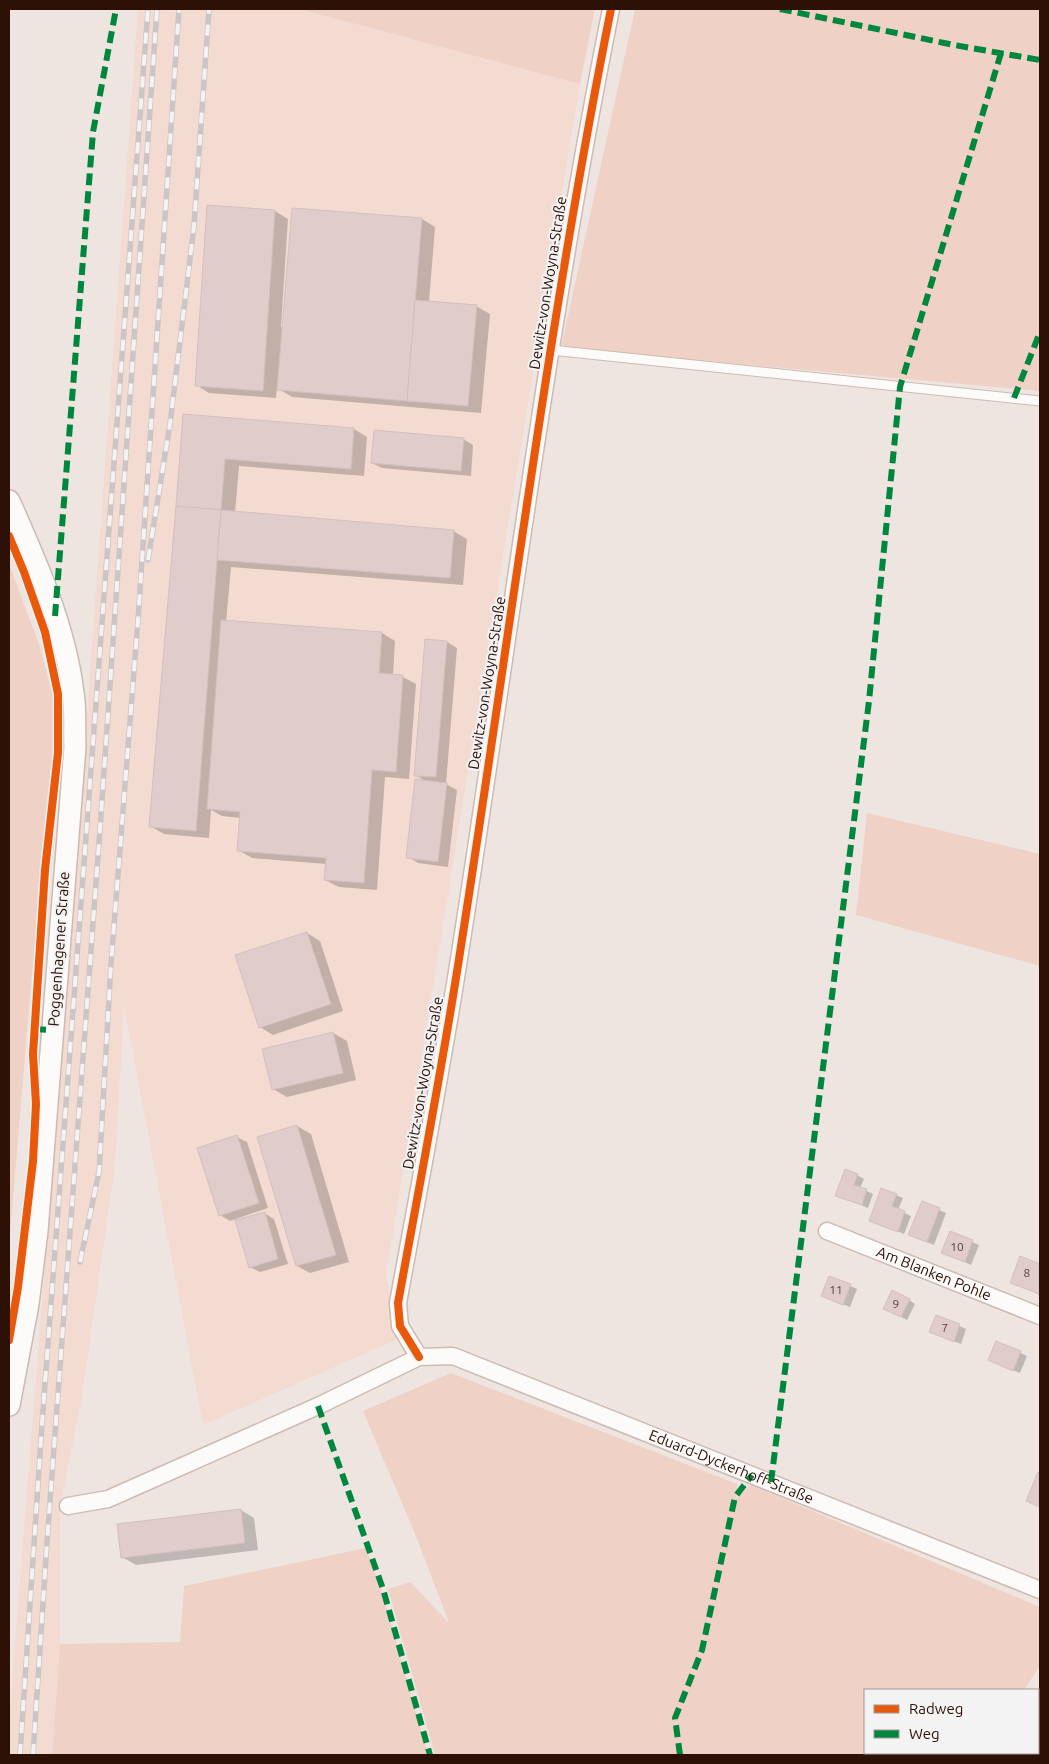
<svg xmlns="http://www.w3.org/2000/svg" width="1049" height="1764" font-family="Ubuntu,sans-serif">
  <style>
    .built { fill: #f3dbd2 }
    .green { fill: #efd1c6 }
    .shadow { fill: #0003 }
    .building { fill: #e0cdcb; stroke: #d4bfbe }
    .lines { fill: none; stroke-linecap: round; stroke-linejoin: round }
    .service-casing { stroke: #cdbab3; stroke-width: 11 }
    .minor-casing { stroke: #cdbab3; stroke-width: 19 }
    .tertiary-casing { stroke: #cdbab3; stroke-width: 24 }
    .primary-casing { stroke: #cdbab3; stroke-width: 29 }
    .service { stroke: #fcfbfa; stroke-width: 9 }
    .minor { stroke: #fcfbfa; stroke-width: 16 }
    .tertiary { stroke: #fcfbfa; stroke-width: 21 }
    .primary { stroke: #fcfbfa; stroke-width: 26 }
    .rail-casing { stroke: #cbc6c5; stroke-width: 5.5 }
    .rail { stroke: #f3f3f3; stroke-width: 4; stroke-dasharray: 11; stroke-linecap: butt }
    .quiet { stroke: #00873e; stroke-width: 6; stroke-dasharray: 12 6; stroke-linecap: butt }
    .cycleway-casing { stroke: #f3f3f3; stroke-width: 11 }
    .cycleway { stroke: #e8590c; stroke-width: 8 }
    .labels { text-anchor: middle; stroke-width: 4; stroke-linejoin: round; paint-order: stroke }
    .number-label { font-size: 12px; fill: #5c4139 }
    .street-label { font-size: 15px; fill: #2d1006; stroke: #f3f3f3 }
  </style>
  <rect width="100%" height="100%" fill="#eee5e1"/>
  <polygon class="built" points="138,9 300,9 580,84 386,1276 398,1339 203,1425 124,1006 115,1165 82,1396 60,1506 60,1644 52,1755 9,1755 9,1720 74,894"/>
  <g class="green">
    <polygon points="300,9 595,9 580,84"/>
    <polygon points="635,9 1040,9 1040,391 561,348"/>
    <polygon points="9,564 40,647 53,696 54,752 32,973 9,1247"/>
    <polygon points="867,813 1040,854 1040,966 856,915"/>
    <polygon points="451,1373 737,1484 736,1499 751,1485 1040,1607 1040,1666 1024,1690 865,1690 865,1753 983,1753 981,1755 435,1755 388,1589 410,1582 449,1623 418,1541 363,1411"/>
    <polygon points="366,1548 383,1596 428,1755 52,1755 60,1644 180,1642 184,1586"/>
  </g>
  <g class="shadow">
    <polygon points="275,211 288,219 281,327 283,327 422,219 435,227 429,302 476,306 490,314 481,413 292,397 277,388 276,398 209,393 196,385"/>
    <polygon points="184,415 354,429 367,437 364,476 239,466 235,513 453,531 467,539 463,585 231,567 226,622 382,633 395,641 393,676 403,677 416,684 409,779 385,777 377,890 339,887 325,880 327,864 252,858 238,850 240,818 222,816 211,810 209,838 164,834 150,826"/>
    <polygon points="463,439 473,445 471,476 382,468 372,463"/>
    <polygon points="447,642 457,648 446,784 457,790 448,867 418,863 408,857 427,782 415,775"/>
    <polygon points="307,933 320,941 343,1011 273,1035 260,1027"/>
    <polygon points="333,1033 347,1041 356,1080 287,1097 273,1089"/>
    <polygon points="297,1126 311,1134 349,1262 310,1273 297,1266"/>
    <polygon points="237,1137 247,1142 268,1208 230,1221 220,1215"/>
    <polygon points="857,1175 864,1179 860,1188 873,1194 868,1208 837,1195"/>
    <polygon points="896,1195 903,1198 898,1210 911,1216 904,1234 870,1220"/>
    <polygon points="922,1203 946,1213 934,1245 916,1238"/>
    <polygon points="264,1213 274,1219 288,1264 260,1272 250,1267"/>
    <polygon points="950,1233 979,1245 971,1265 943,1252"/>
    <polygon points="1021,1258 1040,1265 1040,1295 1011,1282"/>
    <polygon points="830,1277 857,1289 850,1307 829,1299"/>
    <polygon points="909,1300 915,1304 907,1320 891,1312"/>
    <polygon points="937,1316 966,1329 961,1344 931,1332"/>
    <polygon points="997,1342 1027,1356 1020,1373 996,1363"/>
    <polygon points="241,1510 254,1518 258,1550 136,1565 122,1557"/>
  </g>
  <g class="building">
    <polygon points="207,205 275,210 263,391 195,386"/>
    <polygon points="292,208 422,218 407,401 277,390"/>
    <polygon points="415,300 477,305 468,406 407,401"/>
    <polygon points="183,414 354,428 351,469 225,459 221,510 176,506"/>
    <polygon points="374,430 464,438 461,471 371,463"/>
    <polygon points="176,506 221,510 196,831 149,827"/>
    <polygon points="221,510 454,530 450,578 217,560"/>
    <polygon points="221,620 382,632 379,673 403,675 396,772 372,770 364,883 324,880 326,858 237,851 240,812 207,809"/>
    <polygon points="425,639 447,641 436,777 414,776"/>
    <polygon points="415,779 447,783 438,862 406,858"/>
    <polygon points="307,932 331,1004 259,1028 235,955"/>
    <polygon points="333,1032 343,1073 272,1090 262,1049"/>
    <polygon points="297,1125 336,1255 296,1266 257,1137"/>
    <polygon points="237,1135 259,1203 219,1216 197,1148"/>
    <polygon points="845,1169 858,1174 854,1185 867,1189 862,1205 835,1196"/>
    <polygon points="881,1188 897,1194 892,1206 905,1211 898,1232 869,1221"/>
    <polygon points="922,1201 940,1208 927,1242 908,1235"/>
    <polygon points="265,1212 278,1259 249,1268 235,1220"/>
    <polygon points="950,1231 973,1240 965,1262 941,1253"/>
    <polygon points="1020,1256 1040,1264 1040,1294 1010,1283"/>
    <polygon points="829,1276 851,1284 843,1305 821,1296"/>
    <polygon points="892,1290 910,1299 901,1317 883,1309"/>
    <polygon points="936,1315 960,1324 954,1342 929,1332"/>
    <polygon points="996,1341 1021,1351 1013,1371 988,1360"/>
    <polygon points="1038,1472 1040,1473 1040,1507 1026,1501"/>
    <polygon points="241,1509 245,1543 121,1558 117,1524"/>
  </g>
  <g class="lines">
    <defs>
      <polyline id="service" points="551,350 1040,401"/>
      <g id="minor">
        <path id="s1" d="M827,1231L1040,1316"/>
        <path d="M419,1357L400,1326L398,1303C419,1188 441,1074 459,959C509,642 548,323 611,9"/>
        <path id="s2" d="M68,1506L108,1499L318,1406L419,1357L453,1356L1040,1590"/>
      </g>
      <path id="tertiary" d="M9,501C36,562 65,626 73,693C76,710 74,729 75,747L37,1231L28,1304L9,1405"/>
      <g id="primary">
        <polyline points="1038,1709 1040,1705"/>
        <polyline points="1007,1755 1008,1753"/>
      </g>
    </defs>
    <use href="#service" class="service-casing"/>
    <use href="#minor" class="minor-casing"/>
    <use href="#tertiary" class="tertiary-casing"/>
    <use href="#primary" class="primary-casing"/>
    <use href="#service" class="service"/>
    <use href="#minor" class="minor"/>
    <use href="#tertiary" class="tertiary"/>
    <use href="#primary" class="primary"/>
    <defs>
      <g id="rail">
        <polyline points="148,560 170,424 194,226 209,9"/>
        <polyline points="80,1262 99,1172 111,964 138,620 179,9"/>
        <polyline points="20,1755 42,1424 148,9"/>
        <polyline points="33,1755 47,1542 100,829 157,9"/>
      </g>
    </defs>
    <use href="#rail" class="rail-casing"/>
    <use href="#rail" class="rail"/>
    <g class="quiet">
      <polyline points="780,9 954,45 1040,60"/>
      <polyline points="1014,398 1040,332"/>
      <polyline points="55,616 93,132 116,9"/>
      <polyline points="34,1029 52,1030"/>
      <polyline points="318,1406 383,1589 430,1755"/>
      <polyline points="771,1482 869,701 900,387 1001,53"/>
      <polyline points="680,1755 675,1718 702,1650 735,1497 752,1475"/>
    </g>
    <defs>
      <g id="cycleway">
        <polyline points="9,536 24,572 45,632 58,694 58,753 45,870 33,1054 36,1104 33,1161 18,1287 9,1340"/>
        <path d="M419,1357L400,1326L398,1303C419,1188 441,1074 459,959C509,642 548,323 611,9"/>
      </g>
    </defs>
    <use href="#cycleway" class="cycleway-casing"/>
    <use href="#cycleway" class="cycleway"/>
  </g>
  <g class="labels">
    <g class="number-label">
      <text x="957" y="1251">10</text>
      <text x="1027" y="1277">8</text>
      <text x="836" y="1294">11</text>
      <text x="896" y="1308">9</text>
      <text x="945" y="1332">7</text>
    </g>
    <g class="street-label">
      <text transform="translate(548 283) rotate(-81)" y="5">Dewitz-von-Woyna-Straße</text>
      <text transform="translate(487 683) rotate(-81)" y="5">Dewitz-von-Woyna-Straße</text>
      <text transform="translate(59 949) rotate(-86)" y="5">Poggenhagener Straße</text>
      <text transform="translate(423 1083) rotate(-80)" y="5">Dewitz-von-Woyna-Straße</text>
      <text dy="5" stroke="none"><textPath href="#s1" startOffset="115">Am Blanken Pohle</textPath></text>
      <text dy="5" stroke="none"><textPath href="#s2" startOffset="716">Eduard-Dyckerhoff-Straße</textPath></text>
    </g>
  </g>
  <rect width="1049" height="1764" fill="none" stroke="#2d1006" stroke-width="20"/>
  <rect x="864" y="1689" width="175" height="65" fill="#f3f3f3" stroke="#a49894"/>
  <rect x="874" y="1705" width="25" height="8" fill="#e8590c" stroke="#a49894"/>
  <text x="909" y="1714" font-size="15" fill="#2d1006">Radweg</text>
  <rect x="874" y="1730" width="25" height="8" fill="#00873e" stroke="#a49894"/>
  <text x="909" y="1739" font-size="15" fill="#2d1006">Weg</text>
</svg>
